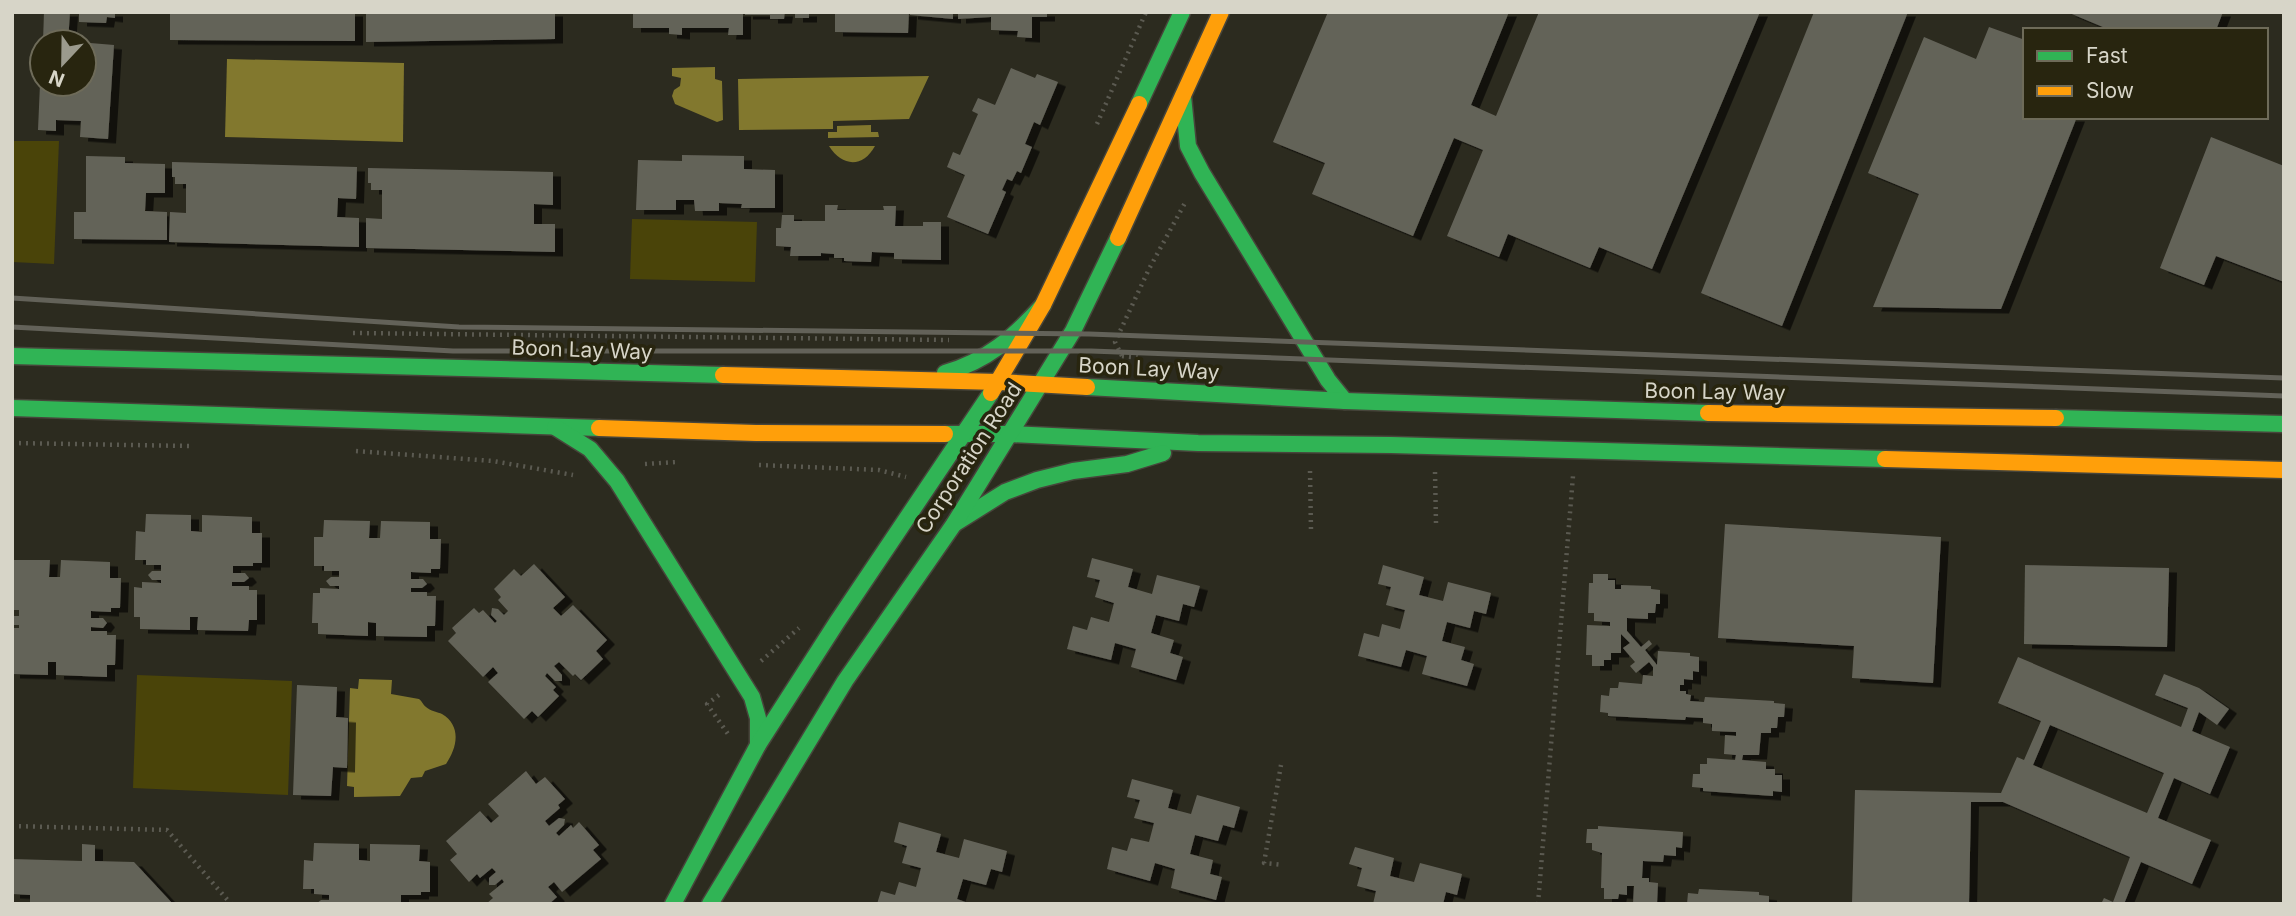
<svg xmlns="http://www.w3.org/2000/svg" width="2296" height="916" font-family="Inter,sans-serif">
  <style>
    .green { fill: #4a4409 }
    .water { fill: #82782e }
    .building { fill: #646359; fill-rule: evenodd; filter: url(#shadow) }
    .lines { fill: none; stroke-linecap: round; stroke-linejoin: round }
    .fast-casing { stroke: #47453b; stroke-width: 19 }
    .slow-casing { stroke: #47453b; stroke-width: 19 }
    .path { stroke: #5b5a51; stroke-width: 4.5; stroke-dasharray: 2 5; stroke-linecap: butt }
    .fast { stroke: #30b455; stroke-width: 16 }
    .slow { stroke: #ff9f0a; stroke-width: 16 }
    .rail { stroke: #636259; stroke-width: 5 }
    .labels { text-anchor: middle; stroke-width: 7; stroke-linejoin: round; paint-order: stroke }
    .street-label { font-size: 21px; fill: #d7d5c8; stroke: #28250f }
  </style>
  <defs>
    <filter id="shadow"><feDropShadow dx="8" dy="4.5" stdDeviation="0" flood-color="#0009"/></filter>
  </defs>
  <rect width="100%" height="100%" fill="#2c2b1f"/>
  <g class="green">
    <polygon points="12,141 59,141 54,264 12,262"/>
    <polygon points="632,219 757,222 755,282 630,279"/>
    <polygon points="137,675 292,681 288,795 133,788"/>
  </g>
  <g class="water">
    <polygon points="227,59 404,63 403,142 225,137"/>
    <polygon points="715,67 715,79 722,81 723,120 717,122 675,104 672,96 674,90 680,86 681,78 672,76 672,68"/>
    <polygon points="929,76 909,119 833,121 833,129 739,130 738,79"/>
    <polygon points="871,125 871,132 878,132 879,137 828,138 828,132 837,132 837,126"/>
    <path d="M829,146H875C863,168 842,167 829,146Z"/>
    <path d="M359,679L392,680L391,694L419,699C422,701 423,705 426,707C430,711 438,712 442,714C462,726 457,748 446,764L425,771L422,777L411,778L400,796L354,797V787L347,786L350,688L358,689Z"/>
  </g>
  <g class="building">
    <polygon points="44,12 70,12 68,42 43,42"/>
    <polygon points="79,12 115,12 115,18 107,17 106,23 79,22"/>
    <polygon points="170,12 355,12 355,41 170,40"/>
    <polygon points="366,12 555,12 555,39 366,42"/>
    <polygon points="633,12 743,12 743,35 728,35 729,28 682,28 682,35 669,34 669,28 633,28"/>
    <polygon points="745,12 785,12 784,19 770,19 770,15 745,15"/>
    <rect x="795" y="12" width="14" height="6"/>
    <polygon points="835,12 909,12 908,33 835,32"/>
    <polygon points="910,12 953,12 953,19 910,15"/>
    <polygon points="958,12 1047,12 1047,17 1032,17 1032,38 1017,37 1018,31 991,30 991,17 958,19"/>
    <polygon points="1328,12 1509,12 1471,105 1496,116 1539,12 1760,12 1652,269 1599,247 1590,268 1508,234 1499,257 1447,236 1483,150 1454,138 1413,236 1312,194 1325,163 1273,142"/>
    <polygon points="1814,12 1908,12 1782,326 1701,293"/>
    <polygon points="2067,12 2223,12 2216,30 2110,30"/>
    <polygon points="1989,27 2025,40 2025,117 2077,117 2001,309 1873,307 1919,194 1868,173 1924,37 1976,59"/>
    <polygon points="90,43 114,45 108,139 80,137 81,121 56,120 56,131 38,130 40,84 84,84 84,58 89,58"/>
    <polygon points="1011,68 1035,78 1037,74 1058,82 1040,125 1034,122 1025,144 1032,147 1021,173 1017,171 1012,181 1007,179 1002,190 1006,192 988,234 947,217 965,175 947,167 953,152 960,155 978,114 972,111 978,98 995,105"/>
    <polygon points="2211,137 2284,166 2284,282 2216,256 2204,285 2160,268"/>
    <polygon points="682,155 744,156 744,169 775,170 775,208 741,208 742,204 719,203 719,211 695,211 694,200 676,200 676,210 636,210 638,160 682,161"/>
    <polygon points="86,156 125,157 125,163 165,164 165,193 146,193 145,211 167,212 167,240 74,239 74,212 86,212"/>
    <polygon points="172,162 357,167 356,199 338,198 337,217 359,218 359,247 169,242 170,212 186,213 186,184 175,184 175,177 172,177"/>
    <polygon points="368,168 553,172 553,205 534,204 534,224 555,224 555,252 366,248 366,218 382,219 382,190 371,190 371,183 368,183"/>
    <polygon points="825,205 838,205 837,210 884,210 883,206 896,206 895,226 923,226 923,222 941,222 941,260 894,259 894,253 872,252 871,262 844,261 844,258 834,258 834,254 821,253 821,256 790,256 791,247 776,246 776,228 781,228 782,215 794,215 794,221 825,221"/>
    <polygon points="146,514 191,515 191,531 202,532 202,515 252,517 252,533 262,533 262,563 253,563 253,566 233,566 233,573 245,573 249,578 244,582 232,582 232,586 249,586 249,590 257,590 257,620 249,620 248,631 197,630 198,617 190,617 190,630 140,629 140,617 134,617 134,587 142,588 142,582 161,583 161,580 152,580 148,575 152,571 161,571 161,565 146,565 146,560 135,560 136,531 145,532"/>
    <polygon points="324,520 370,521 369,538 380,538 381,521 430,522 430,539 441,539 440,569 431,569 431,573 411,572 411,579 423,579 427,584 422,588 411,588 411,592 427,592 427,596 436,596 435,626 427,626 427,637 376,636 376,623 368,622 368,636 318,634 318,623 312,623 313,593 320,593 320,588 339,589 339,586 330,586 326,581 331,577 339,577 339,571 324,571 324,566 314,566 314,537 323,537"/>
    <polygon points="1725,524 1941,537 1933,683 1852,678 1854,646 1718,638"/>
    <polygon points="1092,558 1133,569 1128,587 1152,594 1157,575 1200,586 1194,607 1183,604 1179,621 1156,615 1151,633 1174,640 1170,653 1183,657 1176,680 1131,667 1136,649 1115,643 1111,660 1067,649 1073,626 1087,630 1091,617 1109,622 1114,603 1095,597 1100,580 1087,577"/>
    <polygon points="12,560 50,560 49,577 60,577 61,560 110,562 110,578 121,578 120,608 111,608 111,612 91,611 91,618 103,618 107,623 103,628 91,627 91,631 107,631 107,635 116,635 115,665 107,665 107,677 56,675 56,662 48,662 48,675 12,674 12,628 19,628 19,625 12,625 12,616 19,616 19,610 12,610"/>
    <polygon points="534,564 565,597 553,608 561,616 573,605 607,640 596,651 603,659 581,680 575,674 573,676 559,662 554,666 562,675 562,681 555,681 547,673 545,676 556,687 553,690 559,696 538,717 532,711 524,719 488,682 498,673 493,667 483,677 448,641 456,633 452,628 474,608 479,613 483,610 495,623 497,621 491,615 492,608 498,609 504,615 508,611 498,600 501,597 494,589 514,569 521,576"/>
    <polygon points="1383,565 1424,577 1419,595 1443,601 1448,582 1491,593 1486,614 1474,611 1470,628 1447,622 1442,641 1465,647 1461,660 1474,664 1467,686 1422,674 1427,656 1406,650 1401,667 1358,656 1364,633 1379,637 1382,624 1400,629 1405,610 1386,605 1391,587 1378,584"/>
    <polygon points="2025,565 2169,568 2167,647 2024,644"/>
    <polygon points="1593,574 1608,574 1608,580 1615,580 1615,589 1621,589 1621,585 1651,586 1651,589 1660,590 1660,604 1656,604 1655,613 1648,613 1648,619 1627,618 1627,631 1641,647 1649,640 1652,644 1645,650 1657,665 1658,651 1690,653 1690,656 1699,657 1699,672 1693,671 1693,680 1684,679 1684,685 1680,685 1680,691 1686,691 1686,694 1691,695 1690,701 1704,702 1705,697 1774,701 1774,703 1785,704 1784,717 1778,717 1777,728 1771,728 1771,733 1761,733 1759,755 1743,755 1742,760 1766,762 1766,769 1775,769 1775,775 1782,775 1782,792 1773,791 1773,796 1703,791 1703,788 1692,787 1693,774 1700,774 1700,764 1707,764 1707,758 1735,760 1736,755 1724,754 1725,735 1736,736 1736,732 1712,731 1712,724 1703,723 1703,718 1686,717 1685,720 1608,716 1608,713 1600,712 1601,695 1609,696 1610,688 1618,688 1619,682 1642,684 1643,675 1653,676 1653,667 1649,662 1636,673 1630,666 1635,662 1623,648 1630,643 1621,634 1621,653 1611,653 1611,660 1604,660 1604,666 1592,666 1592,655 1586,655 1587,625 1610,626 1610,622 1594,621 1594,613 1588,613 1589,583 1593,583"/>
    <path d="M2018,657L2181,727L2188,708L2155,695L2164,674L2199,688L2229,709L2217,725L2199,712L2192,731L2230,747L2210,794L2174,778L2158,818L2211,840L2192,884L2141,862L2124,904H2101L2104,898L2113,902L2130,857L2003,802H1971L1969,904H1852L1855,790L2001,793L2017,757L2024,760L2041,721L1998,703ZM2050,725L2164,773L2147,813L2033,765Z"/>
    <polygon points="297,685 337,687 336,717 348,718 347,768 333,767 331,796 293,795"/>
    <polygon points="526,771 536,784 545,777 565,799 558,805 560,808 545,821 549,826 559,818 565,819 564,825 556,833 559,836 571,825 573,828 579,822 599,845 593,850 601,859 562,892 554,882 548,887 557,897 549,904 486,904 493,898 489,894 504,882 502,879 495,885 489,885 489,878 496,872 492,868 480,878 477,874 469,882 450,860 457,854 446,841 480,811 491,823 499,816 488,804"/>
    <polygon points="1132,779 1173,790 1168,808 1191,814 1197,795 1240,807 1234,828 1223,825 1218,841 1195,835 1190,854 1213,860 1210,874 1222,877 1216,900 1171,888 1175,869 1155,863 1150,881 1107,869 1112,847 1127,851 1131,838 1149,842 1154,823 1134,818 1140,800 1127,797"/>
    <polygon points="899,822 941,834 936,852 959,858 964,839 1007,851 1002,872 991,869 986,885 963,879 957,899 971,904 877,904 881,891 895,895 899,882 916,887 921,868 902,863 907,846 894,842"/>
    <polygon points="1598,826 1683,832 1682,848 1676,847 1676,856 1664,855 1663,862 1643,861 1642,878 1649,878 1649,882 1658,883 1657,904 1633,904 1634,886 1627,886 1627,895 1619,894 1618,899 1604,899 1604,888 1601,888 1602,853 1592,850 1592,843 1586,843 1587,829 1598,829"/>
    <polygon points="314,843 359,844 359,860 370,861 370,844 420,845 419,861 430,862 430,892 421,892 421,895 401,895 401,904 316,904 321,900 329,900 329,895 314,894 314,889 303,889 304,860 313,861"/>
    <polygon points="82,844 95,845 95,861 134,862 173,904 30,904 30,895 12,894 12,859 82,861"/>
    <polygon points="1355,847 1394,858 1390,876 1414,882 1420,863 1462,874 1457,895 1446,892 1443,904 1373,904 1376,891 1357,886 1362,868 1349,864"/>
    <polygon points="1699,889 1759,892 1759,895 1769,896 1769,904 1687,904 1688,893 1698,894"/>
  </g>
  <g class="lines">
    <defs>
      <g id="fast">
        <polyline points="1183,96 1188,146 1202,173 1328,380 1345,401"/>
        <polyline points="1139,104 1182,12"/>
        <polyline points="12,356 723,375"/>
        <path d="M945,373C987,361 1014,337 1043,305"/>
        <polyline points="1087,387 1345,401 1708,413"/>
        <polyline points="12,408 599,428"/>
        <polyline points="2056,418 2284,424"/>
        <polyline points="555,427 590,449 617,481 752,697 758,718 758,745"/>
        <polyline points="945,434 1010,434 1198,443 1391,445 1885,459"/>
        <polyline points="954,524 1005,492 1037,480 1073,471 1127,464 1163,453"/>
        <polyline points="673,904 758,745 837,622 991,393"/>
        <polyline points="710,904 845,681 954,524 1073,331 1118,238"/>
      </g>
      <g id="slow">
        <polyline points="1118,238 1221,12"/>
        <polyline points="723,375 999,382 1087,387"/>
        <polyline points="991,393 1043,305 1139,104"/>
        <polyline points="1708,413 2056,418"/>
        <polyline points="599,428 756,433 945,434"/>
        <polyline points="1885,459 2284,470"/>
      </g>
    </defs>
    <use href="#fast" class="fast-casing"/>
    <use href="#slow" class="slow-casing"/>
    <g class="path">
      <polyline points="1097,124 1146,12"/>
      <polyline points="353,333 949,340"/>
      <polyline points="1122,356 1115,342 1149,269 1186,201"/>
      <polyline points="1122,356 1142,358"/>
      <polyline points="12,443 190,446"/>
      <polyline points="356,451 493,461 573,475"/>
      <polyline points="645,464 677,462"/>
      <polyline points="759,465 879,470 906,477"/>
      <polyline points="1310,471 1311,531"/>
      <polyline points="1435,472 1436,523"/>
      <polyline points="761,661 799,628"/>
      <polyline points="719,695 707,704 728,734"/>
      <polyline points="1281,765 1264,863 1283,865"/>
      <polyline points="12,826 167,830 231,904"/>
      <polyline points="1538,904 1573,476"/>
    </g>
    <use href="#fast" class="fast"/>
    <use href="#slow" class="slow"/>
    <g class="rail">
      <polyline points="12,298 459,327 1089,334 2284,378"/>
      <polyline points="12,327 453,351 1091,351 2284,396"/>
    </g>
  </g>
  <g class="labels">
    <g class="street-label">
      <text transform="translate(582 350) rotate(2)" y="7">Boon Lay Way</text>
      <text transform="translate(1149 369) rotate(3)" y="7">Boon Lay Way</text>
      <text transform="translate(1715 392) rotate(1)" y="7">Boon Lay Way</text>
      <text transform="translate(969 458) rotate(-57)" y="7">Corporation Road</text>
    </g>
  </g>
  <rect width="2296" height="916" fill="none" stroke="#d7d5c8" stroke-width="28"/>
  <rect x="2023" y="28" width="245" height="91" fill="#28250f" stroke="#6e6b59" stroke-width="2"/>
  <rect x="2037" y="51" width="35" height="10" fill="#30b455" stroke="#6e6b59" stroke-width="2"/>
  <text x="2086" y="63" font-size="21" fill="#d7d5c8">Fast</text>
  <rect x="2037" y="86" width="35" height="10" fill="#ff9f0a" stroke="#6e6b59" stroke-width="2"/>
  <text x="2086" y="98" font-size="21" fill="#d7d5c8">Slow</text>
  <g transform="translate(63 63) rotate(202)"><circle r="33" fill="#28250f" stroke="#6e6b59" stroke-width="2"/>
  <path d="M0-5L12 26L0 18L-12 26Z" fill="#9b9a8d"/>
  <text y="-10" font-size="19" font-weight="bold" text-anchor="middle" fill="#d7d5c8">N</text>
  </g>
</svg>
